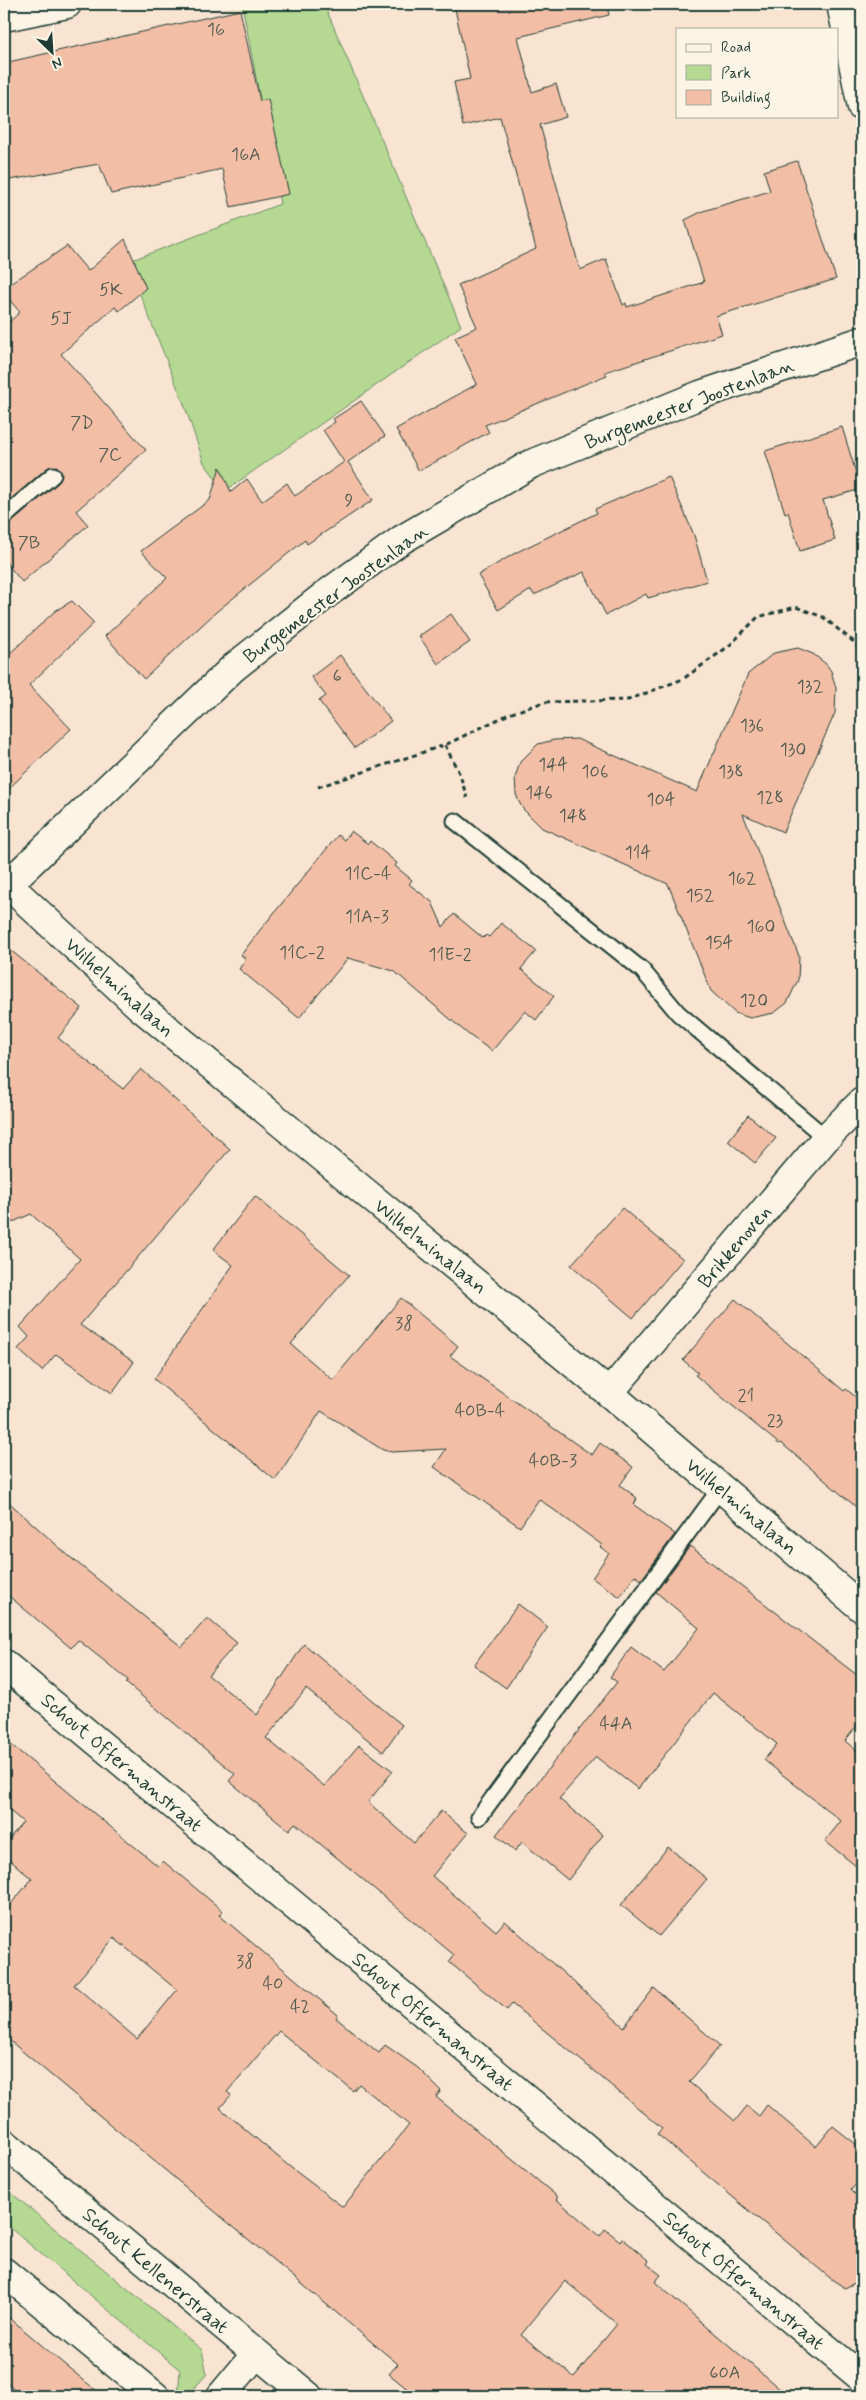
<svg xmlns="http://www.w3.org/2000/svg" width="866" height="2400" font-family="Mynerve,sans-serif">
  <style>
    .green { fill: #b5d993; stroke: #6a8b64 }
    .building { fill: #f3bea6; stroke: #1f3d34; fill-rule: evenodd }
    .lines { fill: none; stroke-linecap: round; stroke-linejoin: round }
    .service-casing { stroke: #1f3d34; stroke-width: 19 }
    .minor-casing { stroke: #1f3d34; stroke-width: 31 }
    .tertiary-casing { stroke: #1f3d34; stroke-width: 31 }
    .path { stroke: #1f3d34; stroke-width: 3; stroke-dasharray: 5 4; stroke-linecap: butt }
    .service { stroke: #fcf5e5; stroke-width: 15 }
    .minor { stroke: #fcf5e5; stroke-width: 28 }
    .tertiary { stroke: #fcf5e5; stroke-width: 28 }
    .labels { text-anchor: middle; stroke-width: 4.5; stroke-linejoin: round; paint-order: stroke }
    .number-label { font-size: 18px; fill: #545d50 }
    .street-label { font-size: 20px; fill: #1f3d34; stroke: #fcf5e5 }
  </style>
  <rect width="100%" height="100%" fill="#f9e4d2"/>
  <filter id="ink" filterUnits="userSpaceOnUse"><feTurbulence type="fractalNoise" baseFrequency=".02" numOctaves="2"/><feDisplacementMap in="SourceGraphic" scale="10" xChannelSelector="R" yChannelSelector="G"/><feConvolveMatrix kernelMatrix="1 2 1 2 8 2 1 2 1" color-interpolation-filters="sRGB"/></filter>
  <g filter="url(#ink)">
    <g class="green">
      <polygon points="242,4 324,4 461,326 225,491 204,463 184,404 127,262 280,204"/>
      <polygon points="4,2187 202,2350 207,2374 187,2396 178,2396 180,2370 4,2223"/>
    </g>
    <g class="building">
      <polygon points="454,4 607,4 609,15 518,37 532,92 556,84 566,117 540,125 580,270 606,259 623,305 626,303 627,307 704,282 685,220 703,211 770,191 764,171 797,161 836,279 716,316 722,334 605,372 607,375 485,425 489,432 419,471 396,429 477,384 455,337 477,327 458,285 536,249 500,117 463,126 454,82 470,79"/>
      <polygon points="240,10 260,101 268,99 289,194 231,207 222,169 111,194 99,164 4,181 4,63"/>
      <polygon points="125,239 146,288 119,311 115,307 61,354 146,450 76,511 88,525 22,582 4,560 4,526 10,524 59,482 62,474 57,466 47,468 4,505 4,327 20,312 4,294 4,288 67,246 88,271"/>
      <polygon points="361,401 385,436 348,462 373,500 307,544 305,540 216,612 144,679 105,636 167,578 141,551 210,500 220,467 231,492 247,479 262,501 287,483 295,496 344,462 323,430 335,422 333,419"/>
      <polygon points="842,427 861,489 823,500 835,540 800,551 788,512 785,513 765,451"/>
      <polygon points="669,477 694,535 707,581 648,598 646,594 606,615 584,572 534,595 531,590 498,610 478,575 517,552 597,513 595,509"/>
      <polygon points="72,601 94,623 29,685 71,729 4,793 4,659 55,611"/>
      <polygon points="451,614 470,642 438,664 419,636"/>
      <polygon points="798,648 813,654 826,664 831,671 836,688 835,713 783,832 743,814 799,956 798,980 787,1003 774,1013 750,1018 735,1013 711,991 668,884 542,828 523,809 519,802 516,794 515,778 520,762 538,744 554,740 577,739 697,792 748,674 774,653"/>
      <polygon points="340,655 391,721 355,748 319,701 326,696 311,677"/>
      <polygon points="351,831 368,844 370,841 397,863 395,866 412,880 409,884 432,902 443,927 454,914 483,938 486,935 489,937 501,923 536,951 521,969 554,996 536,1020 525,1011 492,1051 469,1035 394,971 348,958 299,1018 239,969 246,959 241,955 260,930 338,835 344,840"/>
      <polygon points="4,945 82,1008 58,1038 123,1089 141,1069 230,1149 80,1325 134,1362 112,1393 56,1354 42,1371 18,1349 29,1337 20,1327 80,1259 31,1214 4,1226"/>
      <polygon points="748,1115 776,1138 755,1163 728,1141"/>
      <polygon points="255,1196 349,1275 291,1344 333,1380 401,1298 458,1346 450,1356 592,1455 600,1443 633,1467 620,1485 637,1498 634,1505 675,1534 641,1580 635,1575 620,1597 592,1578 609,1553 600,1547 602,1545 539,1499 520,1527 434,1467 446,1449 392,1452 383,1450 321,1411 275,1480 154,1379 233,1265 213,1250"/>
      <polygon points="622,1208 683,1259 633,1318 571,1265"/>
      <polygon points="735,1299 844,1391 846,1389 862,1402 862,1512 781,1443 779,1444 695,1375 698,1373 683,1360"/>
      <polygon points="4,1498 70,1557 182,1647 207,1618 237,1643 208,1675 257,1715 304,1644 402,1725 383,1752 306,1689 266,1738 324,1786 359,1745 393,1771 368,1802 414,1843 441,1811 468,1833 432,1876 496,1931 505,1921 624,2027 654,1988 720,2046 689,2082 735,2121 747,2106 759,2116 767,2105 816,2147 833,2126 862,2149 862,2177 851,2190 862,2201 862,2279 845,2288 830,2278 657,2134 662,2128 577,2057 512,2004 507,2010 449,1962 454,1955 295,1823 289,1830 229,1781 235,1774 126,1683 128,1680 78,1640 71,1648 4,1592"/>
      <polygon points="690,1546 862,1679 862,1719 845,1741 862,1755 862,1871 825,1841 841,1821 764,1760 777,1744 713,1693 638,1789 596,1757 559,1799 603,1835 568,1880 522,1842 515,1851 496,1835 617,1682 610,1677 631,1647 664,1672 699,1628 656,1592"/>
      <polygon points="518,1604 548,1627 506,1688 474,1665"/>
      <path d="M4,1739L158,1866L163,1861L223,1911L219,1915L338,2015L336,2018L379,2053L385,2045L418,2068L441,2091L436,2097L558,2197L556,2199L600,2236L605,2229L620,2241L622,2238L649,2261L647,2264L661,2275L655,2282L788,2396H416L389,2374L398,2364L4,2036V1912L32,1879L4,1855V1845L23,1822L4,1806ZM114,1938L177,1990L137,2039L74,1985ZM279,2031L353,2091L359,2084L409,2125L343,2207L290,2167L220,2108L231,2095L227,2092ZM565,2281L617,2324L574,2377L521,2335Z"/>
      <polygon points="668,1847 707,1879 659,1936 621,1905"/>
      <polygon points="4,2313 53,2355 103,2396 23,2396 4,2380"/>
    </g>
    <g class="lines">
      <defs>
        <g id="service">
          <polyline points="4,517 53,475"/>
          <polyline points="455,821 642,970 678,1013 826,1138"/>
          <polyline points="479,1817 720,1489"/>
        </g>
        <g id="minor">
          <polyline points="841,4 862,107"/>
          <polyline points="4,881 139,1006 609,1393 862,1608"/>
          <polyline points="4,888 233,668 325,595 401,540 531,464 700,395 862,341"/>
          <polyline points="609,1393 826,1138 862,1102"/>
          <polyline points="4,1664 862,2378"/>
          <polyline points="4,2143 308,2396"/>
          <polyline points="4,2272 155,2396"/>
          <polyline points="221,2396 256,2354"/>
        </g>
        <polyline id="tertiary" points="4,17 67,4"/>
      </defs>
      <use href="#service" class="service-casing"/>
      <use href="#minor" class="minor-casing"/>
      <use href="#tertiary" class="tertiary-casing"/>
      <g class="path">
        <polyline points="445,745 460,775 467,798"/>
        <polyline points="318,787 445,745 509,714 544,702 628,700 683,679 729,646 758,617 796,607 823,617 855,643 862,653"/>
      </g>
      <use href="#service" class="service"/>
      <use href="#minor" class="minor"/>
      <use href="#tertiary" class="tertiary"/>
    </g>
  </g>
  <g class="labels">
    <g class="number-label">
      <text x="216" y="35">16</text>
      <text x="246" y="160">16A</text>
      <text x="111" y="295">5K</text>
      <text x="61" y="324">5J</text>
      <text x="82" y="428">7D</text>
      <text x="110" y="460">7C</text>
      <text x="349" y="506">9</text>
      <text x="29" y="548">7B</text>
      <text x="337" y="681">6</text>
      <text x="810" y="692">132</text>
      <text x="752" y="731">136</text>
      <text x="793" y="755">130</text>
      <text x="553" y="770">144</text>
      <text x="595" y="777">106</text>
      <text x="731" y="777">138</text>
      <text x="539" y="798">146</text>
      <text x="770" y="803">128</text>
      <text x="661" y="805">104</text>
      <text x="573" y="821">148</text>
      <text x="638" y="858">114</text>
      <text x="368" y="879">11C-4</text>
      <text x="742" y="884">162</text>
      <text x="700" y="901">152</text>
      <text x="367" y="922">11A-3</text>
      <text x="761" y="932">160</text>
      <text x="719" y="948">154</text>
      <text x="302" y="958">11C-2</text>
      <text x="450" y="960">11E-2</text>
      <text x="754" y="1006">120</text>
      <text x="404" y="1329">38</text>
      <text x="746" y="1401">21</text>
      <text x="480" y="1416">40B-4</text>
      <text x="775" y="1426">23</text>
      <text x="553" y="1466">40B-3</text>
      <text x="616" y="1729">44A</text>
      <text x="245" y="1967">38</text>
      <text x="273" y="1989">40</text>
      <text x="300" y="2012">42</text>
      <text x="725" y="2378">60A</text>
    </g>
    <g class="street-label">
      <text transform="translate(689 403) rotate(-21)" y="7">Burgemeester Joostenlaan</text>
      <text transform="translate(335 593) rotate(-36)" y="7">Burgemeester Joostenlaan</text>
      <text transform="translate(120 987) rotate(42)" y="7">Wilhelminalaan</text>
      <text transform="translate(431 1246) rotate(39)" y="7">Wilhelminalaan</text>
      <text transform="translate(734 1246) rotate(-50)" y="7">Brikkenoven</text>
      <text transform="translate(742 1506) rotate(40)" y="7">Wilhelminalaan</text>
      <text transform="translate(122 1762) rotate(40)" y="7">Schout Offermanstraat</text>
      <text transform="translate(433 2021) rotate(40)" y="7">Schout Offermanstraat</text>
      <text transform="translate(156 2270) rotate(40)" y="7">Schout Kellenerstraat</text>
      <text transform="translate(744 2280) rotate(40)" y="7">Schout Offermanstraat</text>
    </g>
  </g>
  <rect width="866" height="2400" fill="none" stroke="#fcf5e5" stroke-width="20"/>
  <rect x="10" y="10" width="846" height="2380" fill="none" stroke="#1f3d34" stroke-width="2" filter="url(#ink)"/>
  <rect x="676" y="28" width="162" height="90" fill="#fcf5e5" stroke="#a4ab9e"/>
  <rect x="686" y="44" width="25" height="8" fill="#fcf5e5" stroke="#a4ab9e"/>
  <text x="721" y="52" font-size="15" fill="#1f3d34">Road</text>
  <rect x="686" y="65" width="25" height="15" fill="#b5d993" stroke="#a4ab9e"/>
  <text x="721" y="78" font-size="15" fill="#1f3d34">Park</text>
  <rect x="686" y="90" width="25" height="15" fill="#f3bea6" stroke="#a4ab9e"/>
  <text x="721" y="102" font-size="15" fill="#1f3d34">Building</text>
  <g transform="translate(52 52) rotate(155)" stroke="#fcf5e5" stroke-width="4" paint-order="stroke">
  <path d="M0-4L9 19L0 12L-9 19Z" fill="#1f3d34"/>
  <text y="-8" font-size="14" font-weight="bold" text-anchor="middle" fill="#1f3d34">N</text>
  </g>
</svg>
